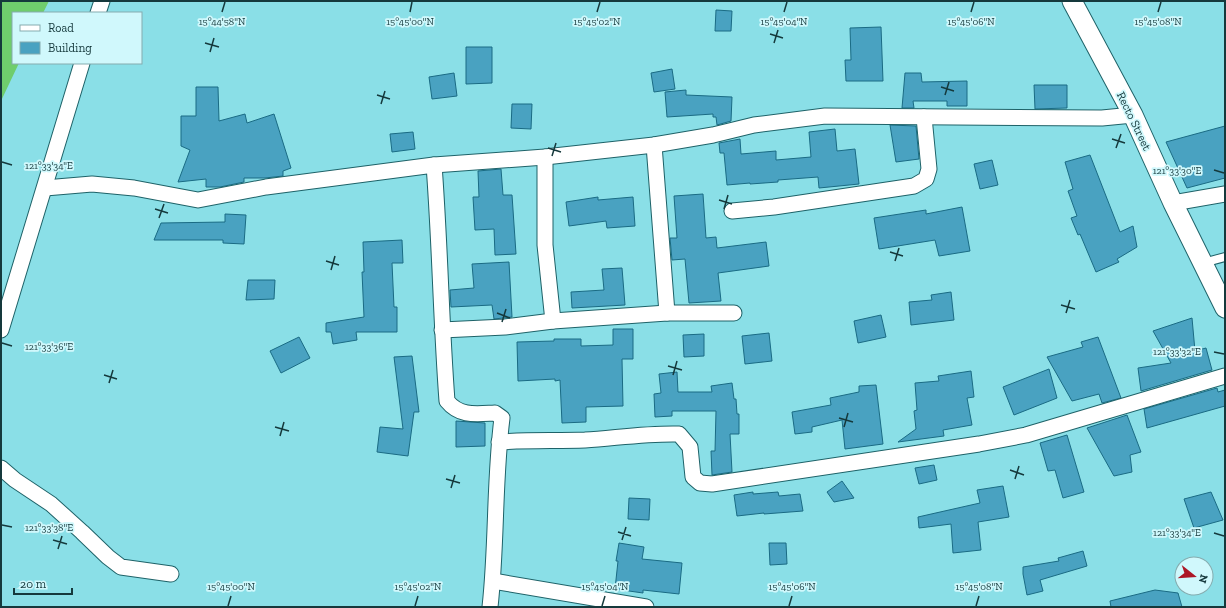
<svg xmlns="http://www.w3.org/2000/svg" width="1226" height="608" font-family="'Zilla Slab',serif">
  <style>
    .water { fill: #6fcd6d }
    .building { fill: #49a2c1; stroke: #1a6b84 }
    .lines { fill: none; stroke-linecap: round; stroke-linejoin: round }
    .service-casing { stroke: #1e6268; stroke-width: 10 }
    .minor-casing { stroke: #1e6268; stroke-width: 17 }
    .tertiary-casing { stroke: #1e6268; stroke-width: 21 }
    .service { stroke: #fff; stroke-width: 8 }
    .minor { stroke: #fff; stroke-width: 15 }
    .tertiary { stroke: #fff; stroke-width: 19 }
    .ticks { fill: none; stroke: #15393c; stroke-width: 1.5 }
    .labels { text-anchor: middle; stroke-width: 3.5; stroke-linejoin: round; paint-order: stroke }
    .street-label { font-size: 12px; fill: #15393c; stroke: #d0f8fc }
    .ticks-label { font-size: 10px; text-anchor: middle; fill: #15393c; stroke: #d0f8fc; stroke-width: 3.5; stroke-linejoin: round; paint-order: stroke }
  </style>
  <rect width="100%" height="100%" fill="#8adfe7"/>
  <polygon class="water" points="1,1 49,1 43,13 13,13 13,63 19,63 1,101"/>
  <g class="building">
    <polygon points="716,10 732,11 731,31 715,31"/>
    <polygon points="881,27 883,81 846,81 845,60 851,60 850,28"/>
    <polygon points="466,47 492,47 492,83 466,84"/>
    <polygon points="672,69 675,89 654,92 651,73"/>
    <polygon points="454,73 457,96 432,99 429,77"/>
    <polygon points="905,73 921,73 922,82 967,81 967,106 947,106 947,101 913,101 914,108 902,108"/>
    <polygon points="1034,85 1067,85 1067,108 1035,109"/>
    <polygon points="196,87 218,87 219,121 245,114 247,123 274,114 291,168 283,171 283,176 265,178 244,178 244,182 220,187 206,187 206,179 178,182 190,150 181,146 181,116 196,116"/>
    <polygon points="686,90 686,95 732,97 731,121 717,125 716,117 713,117 713,114 667,117 665,92"/>
    <polygon points="512,104 532,104 531,129 511,128"/>
    <polygon points="890,125 916,126 919,159 896,162"/>
    <polygon points="1225,126 1225,178 1187,188 1166,142"/>
    <polygon points="835,129 837,151 855,149 859,184 819,188 818,177 778,180 778,182 750,184 750,183 727,185 724,153 720,153 719,143 740,139 741,154 776,151 776,160 811,157 809,132"/>
    <polygon points="413,132 415,149 392,152 390,134"/>
    <polygon points="1090,155 1120,232 1133,226 1137,247 1117,259 1119,262 1096,272 1080,234 1078,235 1071,218 1077,216 1068,191 1073,189 1065,162"/>
    <polygon points="992,160 998,185 980,189 974,164"/>
    <polygon points="501,169 503,195 512,195 516,254 495,255 494,229 475,230 473,197 479,197 478,171"/>
    <polygon points="703,194 706,238 716,237 717,248 766,242 769,266 718,273 721,301 689,303 685,259 672,260 670,238 677,238 674,196"/>
    <polygon points="598,197 598,200 633,197 635,226 607,228 606,221 569,226 566,202"/>
    <polygon points="962,207 970,251 939,256 935,240 879,249 874,218 926,210 926,214"/>
    <polygon points="225,214 246,215 244,244 223,243 223,240 154,240 161,223 225,222"/>
    <polygon points="402,240 403,263 392,263 394,307 397,307 397,332 356,332 357,340 333,344 331,332 326,332 326,323 364,317 362,272 364,272 363,242"/>
    <polygon points="509,262 512,317 494,319 492,305 451,307 450,290 474,288 472,264"/>
    <polygon points="622,268 625,305 572,308 571,292 604,290 602,269"/>
    <polygon points="248,280 275,280 274,299 246,300"/>
    <polygon points="951,292 954,320 911,325 909,302 932,300 931,295"/>
    <polygon points="881,315 886,337 858,343 854,321"/>
    <polygon points="1192,318 1195,351 1206,348 1212,370 1141,391 1138,368 1171,363 1153,331"/>
    <polygon points="613,329 633,329 633,359 622,359 623,406 586,407 586,422 562,423 560,380 555,381 555,379 518,381 517,342 554,341 554,339 581,339 581,346 613,345"/>
    <polygon points="769,333 772,361 745,364 742,336"/>
    <polygon points="704,334 704,356 684,357 683,335"/>
    <polygon points="299,337 310,358 281,373 270,351"/>
    <polygon points="1098,337 1121,398 1102,403 1099,394 1072,401 1047,357 1083,347 1081,342"/>
    <polygon points="412,356 419,412 414,412 408,456 377,452 380,427 403,429 394,357"/>
    <polygon points="1049,369 1057,398 1014,415 1003,387"/>
    <polygon points="971,371 974,397 967,398 972,425 943,430 944,436 898,442 916,429 914,411 917,410 915,383 939,381 938,376"/>
    <polygon points="677,372 678,392 712,392 711,386 732,383 734,399 736,399 737,414 739,414 739,434 730,434 732,472 712,475 711,451 715,451 716,411 672,411 672,416 655,417 654,394 661,393 659,374"/>
    <polygon points="876,385 883,444 845,449 842,420 812,427 812,432 795,434 792,412 831,405 830,398 859,392 859,386"/>
    <polygon points="1217,388 1218,392 1225,390 1225,406 1147,428 1144,409"/>
    <polygon points="1127,415 1141,452 1130,455 1132,472 1114,476 1087,428"/>
    <polygon points="456,421 485,423 485,446 456,447"/>
    <polygon points="1067,435 1084,492 1063,498 1055,470 1048,471 1040,443"/>
    <polygon points="934,465 937,480 919,484 915,468"/>
    <polygon points="842,481 854,498 834,502 827,492"/>
    <polygon points="1003,486 1009,517 978,522 981,550 953,553 951,524 919,528 918,517 980,503 977,490"/>
    <polygon points="753,492 753,494 778,492 779,496 800,494 803,511 764,514 764,513 737,516 734,495"/>
    <polygon points="1211,492 1223,520 1194,528 1184,499"/>
    <polygon points="629,498 650,499 649,520 628,519"/>
    <polygon points="619,543 644,547 642,559 682,563 679,594 643,590 643,593 615,589 618,561 616,561"/>
    <polygon points="769,543 786,543 787,564 770,565"/>
    <polygon points="1083,551 1087,566 1040,580 1043,591 1027,595 1023,574 1023,567 1059,561 1058,558"/>
    <polygon points="1155,590 1178,593 1182,607 1111,607 1110,601"/>
  </g>
  <g class="lines">
    <defs>
      <polyline id="service" points="1203,263 1225,257"/>
      <g id="minor">
        <polyline points="98,13 102,1"/>
        <polyline points="654,145 667,313"/>
        <polyline points="545,157 545,245 553,321"/>
        <path d="M434,165C440,243 441,322 447,401C460,417 476,414 495,413L502,418C494,481 497,544 490,607"/>
        <polyline points="45,188 92,184 134,188 198,200 266,187 434,165 545,157 654,145 713,135 754,125 825,116 1102,118 1133,115"/>
        <polyline points="1173,203 1225,194"/>
        <polyline points="732,211 774,207 914,186 926,179 929,169 924,117"/>
        <polyline points="1,330 82,63"/>
        <polyline points="442,330 505,327 553,321 667,313 734,313"/>
        <path d="M499,442C527,440 556,441 585,440C616,438 648,433 679,434L690,447L693,477L700,483L712,484L979,444L1026,435L1225,376"/>
        <polyline points="1,468 15,480 51,504 82,532 108,557 121,567 171,574"/>
        <polyline points="493,581 646,607"/>
      </g>
      <polyline id="tertiary" points="1072,1 1133,115 1173,203 1225,308"/>
    </defs>
    <use href="#service" class="service-casing"/>
    <use href="#minor" class="minor-casing"/>
    <use href="#tertiary" class="tertiary-casing"/>
    <use href="#service" class="service"/>
    <use href="#minor" class="minor"/>
    <use href="#tertiary" class="tertiary"/>
  </g>
  <path class="ticks" d="M222,12L225,2M410,12L412,2M597,12L600,2M784,12L787,2M971,12L974,2M1158,12L1161,2M770,34L783,38M205,43L219,47M774,43L778,30M210,52L214,38M941,87L954,91M377,95L390,99M945,95L949,82M381,104L385,91M1112,139L1125,143M548,148L561,152M1116,148L1121,134M552,156L556,143M2,162L12,165M1214,170L1224,173M719,200L732,204M155,209L168,213M724,209L728,195M159,218L164,204M890,252L903,256M326,261L339,265M895,261L899,248M331,270L335,256M1061,305L1075,309M497,313L510,318M1066,313L1070,300M502,322L506,309M2,343L12,346M1214,352L1224,354M668,366L682,370M104,375L117,379M673,375L677,361M109,383L113,370M839,418L853,422M275,427L289,431M844,427L848,413M280,436L284,422M1010,470L1024,475M446,479L460,483M1015,479L1019,466M451,488L455,475M2,525L12,527M618,532L631,536M1214,533L1224,536M53,540L67,544M622,540L626,527M58,549L62,536M228,606L231,596M415,606L418,596M602,606L605,596M789,606L792,596M976,606L979,596"/>
  <g class="labels">
    <g class="street-label">
      <text transform="translate(1134 121) rotate(64)" y="4">Recto Street</text>
    </g>
  </g>
  <g class="ticks-label">
    <text x="222" y="25">15°44'58"N</text>
    <text x="410" y="25">15°45'00"N</text>
    <text x="597" y="25">15°45'02"N</text>
    <text x="784" y="25">15°45'04"N</text>
    <text x="971" y="25">15°45'06"N</text>
    <text x="1158" y="25">15°45'08"N</text>
    <text x="49" y="169">121°33'34"E</text>
    <text x="1177" y="174">121°33'30"E</text>
    <text x="49" y="350">121°33'36"E</text>
    <text x="1177" y="355">121°33'32"E</text>
    <text x="49" y="531">121°33'38"E</text>
    <text x="1177" y="536">121°33'34"E</text>
    <text x="231" y="590">15°45'00"N</text>
    <text x="418" y="590">15°45'02"N</text>
    <text x="605" y="590">15°45'04"N</text>
    <text x="792" y="590">15°45'06"N</text>
    <text x="979" y="590">15°45'08"N</text>
  </g>
  <rect width="1226" height="608" fill="none" stroke="#15393c" stroke-width="4"/>
  <rect x="12" y="12" width="130" height="52" fill="#d0f8fc" stroke="#85acaf"/>
  <rect x="20" y="25" width="20" height="6" fill="#ffffff" stroke="#85acaf"/>
  <text x="48" y="32" font-size="12" fill="#15393c">Road</text>
  <rect x="20" y="42" width="20" height="12" fill="#49a2c1" stroke="#85acaf"/>
  <text x="48" y="52" font-size="12" fill="#15393c">Building</text>
  <g transform="translate(1194 576) rotate(107)"><circle r="19" fill="#d0f8fc" stroke="#85acaf"/>
  <path d="M0-3L7 15L0 10L-7 15Z" fill="#ac1726"/>
  <text y="-6" font-size="11" font-weight="bold" text-anchor="middle" fill="#15393c">N</text>
  </g>
  <path d="M14 588v6h58v-6" fill="none" stroke="#15393c" stroke-width="2"/>
  <text x="20" y="588" font-size="12" fill="#15393c" stroke="#d0f8fc" stroke-width="3" paint-order="stroke">20 m</text>
</svg>
